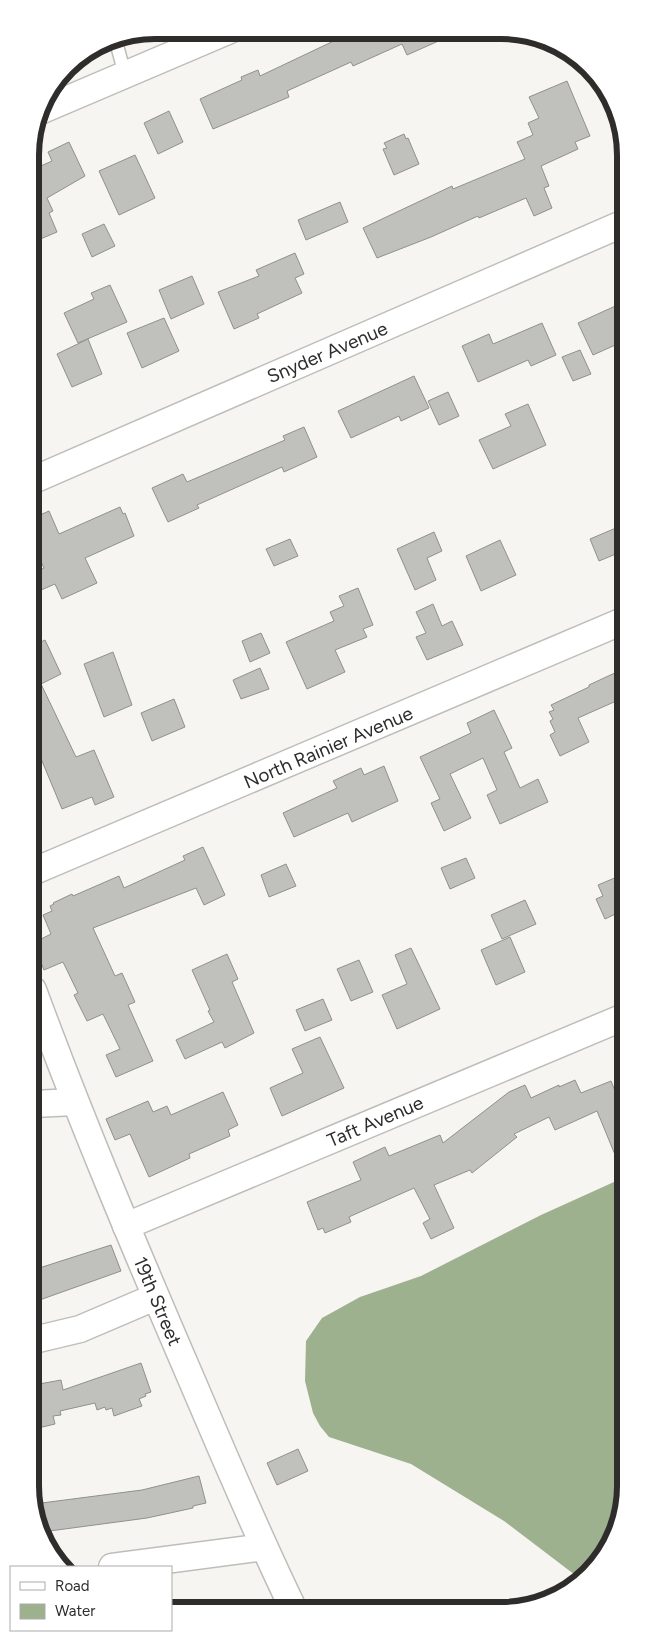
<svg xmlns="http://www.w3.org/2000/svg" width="656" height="1641" font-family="Figtree,sans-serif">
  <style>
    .water { fill: #9eb18f }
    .building { fill: #c0c0bc; stroke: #90908c }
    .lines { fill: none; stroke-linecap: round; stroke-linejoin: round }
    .service-casing { stroke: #bebdb9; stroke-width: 15 }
    .minor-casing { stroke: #bebdb9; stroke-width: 29 }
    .service { stroke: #fff; stroke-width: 12 }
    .minor { stroke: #fff; stroke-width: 26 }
    .labels { text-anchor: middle; stroke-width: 4.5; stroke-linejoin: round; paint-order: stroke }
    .street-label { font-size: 19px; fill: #2e2d2c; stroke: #fff }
    .rim { fill: none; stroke: #2e2d2c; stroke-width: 6 }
  </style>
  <rect width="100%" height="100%" fill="#f7f5f1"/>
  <polygon class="water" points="625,1177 626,1494 617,1534 595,1568 579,1578 504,1521 411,1464 329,1437 320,1426 313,1413 305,1381 306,1341 322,1318 360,1297 421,1276 541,1215"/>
  <g class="building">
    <polygon points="337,31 459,32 407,55 402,44 353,66 351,62 287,91 289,97 213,129 200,99 242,80 241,77 258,70 260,76 340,38"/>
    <polygon points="567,81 590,136 575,142 578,149 541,166 549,186 544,188 552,208 534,216 526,198 479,218 478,216 431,237 377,258 363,228 452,186 453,189 525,159 517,142 533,135 528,123 539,118 529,97"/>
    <polygon points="169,111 183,142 158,154 144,123"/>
    <polygon points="404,134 406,139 408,138 419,164 394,175 383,149 387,148 384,143"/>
    <polygon points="69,142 85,176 47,198 53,211 49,213 57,232 38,240 30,223 30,160 34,169 52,161 48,152"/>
    <polygon points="135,155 155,198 119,215 99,171"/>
    <polygon points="340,202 348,222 306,240 298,220"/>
    <polygon points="104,224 115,246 92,257 82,234"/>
    <polygon points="295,253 304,274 295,278 302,293 257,314 259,318 234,329 218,292 259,276 256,270"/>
    <polygon points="192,276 204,304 171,319 159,290"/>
    <polygon points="110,285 127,322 78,343 64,313 94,299 91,293"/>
    <polygon points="622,303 622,342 593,355 578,323"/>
    <polygon points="164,318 179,351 142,368 127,333"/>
    <polygon points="542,323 556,355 531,366 528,360 478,382 462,346 489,334 493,344"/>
    <polygon points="88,339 102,374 72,387 57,354"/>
    <polygon points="580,350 591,374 573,381 562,357"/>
    <polygon points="414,376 429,408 401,421 399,416 351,438 338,411"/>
    <polygon points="448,392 459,416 439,425 428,401"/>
    <polygon points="528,404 546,445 493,469 479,440 511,426 505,414"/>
    <polygon points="304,427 317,457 284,472 282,467 197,505 199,508 168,522 152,488 183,474 187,482 285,440 283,436"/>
    <polygon points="120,507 123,514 125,513 134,536 85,558 97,583 62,599 55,584 32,594 32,574 44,568 31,540 31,519 49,511 59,534"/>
    <polygon points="623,525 623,551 599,561 590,539"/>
    <polygon points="434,532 442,551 427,558 436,580 415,590 397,549"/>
    <polygon points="290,539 298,556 274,566 266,549"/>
    <polygon points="500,540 516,575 481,591 466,556"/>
    <polygon points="358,588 373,625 363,629 367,637 335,650 345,672 307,689 286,642 334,621 330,612 344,606 339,596"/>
    <polygon points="433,604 442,626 452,621 463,645 427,660 416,637 426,633 416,612"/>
    <polygon points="261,633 270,653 250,662 242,641"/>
    <polygon points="45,640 61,674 41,684 76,757 94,750 114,797 95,805 92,797 62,809 32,737 32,646"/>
    <polygon points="113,652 132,705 104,717 84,664"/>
    <polygon points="260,668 269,689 241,699 233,680"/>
    <polygon points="619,671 623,681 623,698 578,718 589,742 560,756 550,735 555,732 550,721 553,719 549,712 554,710 551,705 589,687 589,685"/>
    <polygon points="174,699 185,727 152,741 141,713"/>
    <polygon points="494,710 512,748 504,752 520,788 538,779 548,802 500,824 487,795 497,790 483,758 450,774 471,818 444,831 431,803 440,799 420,757 471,733 467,723"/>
    <polygon points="384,766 398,801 352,822 348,813 294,837 283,813 337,788 333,781 361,768 364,775"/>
    <polygon points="203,847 225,895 204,905 196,888 93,928 115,976 122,973 135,1002 128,1005 153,1061 116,1077 106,1055 120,1049 103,1014 87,1021 74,995 78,993 63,962 44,970 33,943 51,934 43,915 52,911 50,906 54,904 53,903 72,894 73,896 119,876 124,888 185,860 183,856"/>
    <polygon points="466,858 475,878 450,889 441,868"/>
    <polygon points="286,864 296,886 269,897 261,875"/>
    <polygon points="624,874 624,910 605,919 596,899 603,896 598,885"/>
    <polygon points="525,900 536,924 502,939 491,915"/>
    <polygon points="510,937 525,972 496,985 481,950"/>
    <polygon points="411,948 440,1009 397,1029 382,995 407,984 395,955"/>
    <polygon points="227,954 238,979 232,982 254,1033 225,1048 222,1042 185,1059 176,1040 214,1022 208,1011 210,1010 192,970"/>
    <polygon points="359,960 373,992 351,1001 337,969"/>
    <polygon points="323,999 332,1020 305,1031 296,1010"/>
    <polygon points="320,1037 344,1088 282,1116 270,1088 303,1073 292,1049"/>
    <polygon points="575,1080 581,1093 611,1081 625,1115 625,1179 597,1111 555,1130 549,1117 514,1134 517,1137 472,1173 470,1170 434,1185 454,1228 431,1239 423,1223 430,1219 414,1188 351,1216 349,1217 351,1222 325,1233 323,1228 318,1230 307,1202 361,1180 353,1162 385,1147 389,1156 440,1135 443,1143 509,1092 525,1085 531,1098 559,1085 559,1087"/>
    <polygon points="223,1092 238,1125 228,1130 230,1136 189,1154 190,1158 149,1177 130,1134 115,1140 106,1119 148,1101 153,1112 167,1106 171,1115"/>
    <polygon points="111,1245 121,1271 34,1302 33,1270"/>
    <polygon points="141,1363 151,1392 145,1394 146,1396 139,1399 142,1406 114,1416 112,1408 106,1410 105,1407 97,1410 95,1403 60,1411 61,1415 53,1416 55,1424 34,1429 34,1385 61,1380 63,1390"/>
    <polygon points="298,1449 308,1471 277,1485 267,1463"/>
    <polygon points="199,1476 206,1503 193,1506 193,1508 147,1518 42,1532 34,1518 34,1504 142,1490"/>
  </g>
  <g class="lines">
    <defs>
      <polyline id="service" points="115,38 125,75"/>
      <g id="minor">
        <polyline points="40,111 230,30"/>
        <polyline points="31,481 622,224"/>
        <polyline points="32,872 623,621"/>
        <path d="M33,990C82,1123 137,1253 193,1383C225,1458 257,1534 293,1608"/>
        <polyline points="33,1104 75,1102"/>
        <polyline points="126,1226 624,1017"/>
        <polyline points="34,1340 80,1329 155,1297"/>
        <polyline points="112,1567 264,1547"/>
      </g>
    </defs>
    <use href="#service" class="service-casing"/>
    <use href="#minor" class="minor-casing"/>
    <use href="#service" class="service"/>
    <use href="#minor" class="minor"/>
  </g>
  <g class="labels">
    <g class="street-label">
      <text transform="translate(327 352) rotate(-23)" y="7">Snyder Avenue</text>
      <text transform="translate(328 747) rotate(-23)" y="7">North Rainier Avenue</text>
      <text transform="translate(375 1121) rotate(-23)" y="7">Taft Avenue</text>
      <text transform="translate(158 1301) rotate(67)" y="7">19th Street</text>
    </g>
  </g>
  <path d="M0 0H656V1641H0ZM155 39H501A116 116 0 0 1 617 155V1486A116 116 0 0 1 501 1602H155A116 116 0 0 1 39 1486V155A116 116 0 0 1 155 39Z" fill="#fff" fill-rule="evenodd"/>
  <path class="rim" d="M155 39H501A116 116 0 0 1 617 155V1486A116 116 0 0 1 501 1602H155A116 116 0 0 1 39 1486V155A116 116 0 0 1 155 39Z"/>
  <rect x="10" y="1566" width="162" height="65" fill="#ffffff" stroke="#ababab"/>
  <rect x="20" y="1582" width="25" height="8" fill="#ffffff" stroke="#ababab"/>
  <text x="55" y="1591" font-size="15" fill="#2e2d2c">Road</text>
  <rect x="20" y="1604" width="25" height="15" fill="#9eb18f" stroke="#ababab"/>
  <text x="55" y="1616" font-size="15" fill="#2e2d2c">Water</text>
</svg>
